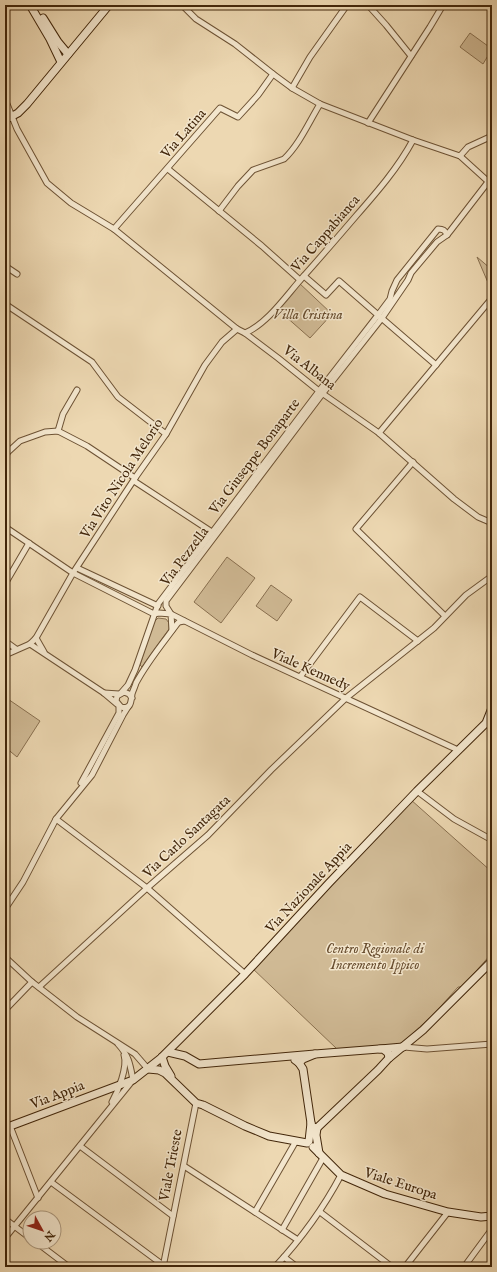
<svg xmlns="http://www.w3.org/2000/svg" width="497" height="1272" font-family="'IM FELL English',serif">
  <style>
    .green { fill: #d0ba95; stroke: #897050 }
    .lines { fill: none; stroke-linecap: round; stroke-linejoin: round }
    .street-casing { stroke: #6d5234; stroke-width: 7 }
    .secondary-casing { stroke: #42260a; stroke-width: 9 }
    .street { stroke: #f3e6cd; stroke-width: 5 }
    .secondary { stroke: #f3e6cd; stroke-width: 7 }
    .labels { text-anchor: middle; stroke-width: 3; stroke-linejoin: round; paint-order: stroke }
    .street-label { font-size: 14px; fill: #42260a; stroke: #f3e6cd }
    .park-label { font-size: 14px; font-style: italic; fill: #664b2d; stroke: #f3e6cd }
  </style>
  <rect width="100%" height="100%" fill="#edd8b2"/>
  <filter id="stains"><feTurbulence type="fractalNoise" baseFrequency=".005" numOctaves="4"/><feColorMatrix values="0 0 0 0 .2 0 0 0 0 .09 0 0 0 0 .02 0 0 0 .5 -.17"/></filter>
  <radialGradient id="worn" r=".72"><stop offset=".6" stop-color="#630" stop-opacity="0"/><stop offset="1" stop-color="#630" stop-opacity=".3"/></radialGradient>
  <g class="green">
    <polygon points="470,33 492,49 483,64 460,47"/>
    <polygon points="477,257 491,269 489,272 492,275 492,282 489,285"/>
    <polygon points="298,282 332,314 310,338 276,308"/>
    <polygon points="227,557 255,578 221,623 194,602"/>
    <polygon points="271,585 292,600 277,621 256,606"/>
    <polygon points="158,618 166,619 169,623 169,629 142,667 140,665 153,623"/>
    <polygon points="5,697 40,721 17,757 5,747"/>
    <polygon points="410,799 492,872 492,953 462,987 458,987 434,1014 400,1045 337,1049 251,967"/>
  </g>
  <g class="lines">
    <defs>
      <g id="street">
        <polyline points="182,5 196,19 235,44 273,74 292,88 320,104 413,140 460,156 492,185"/>
        <polyline points="368,5 386,25 411,56"/>
        <polyline points="292,88 310,57 347,5"/>
        <polyline points="5,99 17,129 47,183 71,203 114,229 237,329 245,333 278,358 319,391 379,433 454,499 478,517 492,523"/>
        <polyline points="368,123 430,27 443,5"/>
        <polyline points="460,156 468,147 492,136"/>
        <polyline points="168,169 262,246 300,280"/>
        <path d="M219,211L238,186L253,170L284,159C299,145 309,122 320,104"/>
        <polyline points="114,229 220,108 238,117 258,95 273,74"/>
        <polyline points="5,266 17,274"/>
        <polyline points="5,304 92,362 118,397 166,434"/>
        <path d="M245,333C267,324 286,296 302,278C320,258 338,237 356,216C377,192 398,168 413,140"/>
        <path d="M436,365L378,315L390,299L392,291L397,280L438,229C443,229 445,230 447,235"/>
        <polyline points="58,431 63,414 77,390"/>
        <polyline points="379,433 492,298"/>
        <polyline points="5,457 8,452 20,441 45,432 58,431 87,446 135,478"/>
        <polyline points="413,462 356,529 445,616"/>
        <polyline points="134,481 215,534"/>
        <polyline points="5,527 73,573 154,614"/>
        <polyline points="77,568 158,606"/>
        <polyline points="5,584 29,543"/>
        <polyline points="154,614 159,613 171,614 172,630"/>
        <polyline points="36,638 44,652"/>
        <polyline points="5,641 16,649"/>
        <polyline points="30,644 104,693 117,704"/>
        <polyline points="5,655 30,644 36,638 73,573 135,478 166,434 205,365 222,342 237,329"/>
        <polyline points="300,677 360,597 418,641"/>
        <polyline points="104,693 119,694"/>
        <polyline points="121,693 128,685 135,670 158,604 319,391 378,315 339,281 326,295 304,276"/>
        <path d="M132,698L129,694L124,692L117,696L116,701L121,707C131,710 131,702 132,694C133,690 135,687 136,683C147,662 163,643 177,624L179,622L184,621"/>
        <polyline points="458,750 252,655 171,614 166,606 166,601 323,393 382,318 408,280 411,273 437,242 447,235 451,230 488,182"/>
        <polyline points="81,783 119,713 119,706"/>
        <polyline points="417,791 454,819 492,840"/>
        <polyline points="56,819 147,888 245,974"/>
        <polyline points="5,909 23,882 56,819 92,775 123,715 128,707"/>
        <polyline points="5,957 32,982 77,1017 135,1054 148,1069"/>
        <polyline points="39,987 147,888 208,835 271,770 346,698 434,628 466,595 492,576"/>
        <polyline points="5,1010 32,982"/>
        <polyline points="404,1047 427,1049 492,1044"/>
        <path d="M112,1102C118,1091 128,1067 124,1055"/>
        <polyline points="10,1126 38,1198"/>
        <polyline points="80,1146 173,1216"/>
        <polyline points="184,1166 298,1240"/>
        <polyline points="51,1182 163,1265"/>
        <polyline points="255,1212 296,1141"/>
        <polyline points="320,1212 392,1267"/>
        <polyline points="5,1219 30,1238"/>
        <polyline points="282,1230 323,1158"/>
        <path d="M5,1238L133,1080C130,1064 129,1056 118,1044"/>
        <polyline points="36,1242 69,1267"/>
        <polyline points="284,1257 297,1267"/>
        <polyline points="163,1267 196,1103"/>
        <path d="M275,1267C301,1239 323,1209 341,1175"/>
        <polyline points="405,1267 448,1212"/>
        <polyline points="464,1267 492,1229"/>
      </g>
      <g id="secondary">
        <polyline points="30,5 50,39 61,62"/>
        <polyline points="43,18 58,42 68,54"/>
        <polyline points="5,120 18,113 27,104 109,5"/>
        <polyline points="380,1049 403,1047"/>
        <polyline points="168,1052 185,1056 199,1064 315,1054"/>
        <polyline points="162,1057 165,1066 171,1076"/>
        <polyline points="295,1060 299,1063 303,1069 311,1123 309,1141"/>
        <polyline points="299,1063 303,1059 315,1054 379,1049 383,1049 388,1053 389,1058"/>
        <polyline points="148,1069 159,1070 165,1073 196,1103 203,1105 245,1126 269,1136 307,1143"/>
        <polyline points="311,1123 312,1127 317,1128 378,1070 389,1058 423,1030 492,961"/>
        <polyline points="5,1128 133,1080 161,1058 245,974 329,883 417,791 486,723 492,708"/>
        <polyline points="317,1128 316,1135 319,1153"/>
        <polyline points="313,1147 341,1175 385,1194 448,1212 481,1217 492,1216"/>
      </g>
    </defs>
    <use href="#street" class="street-casing"/>
    <use href="#secondary" class="secondary-casing"/>
    <use href="#street" class="street"/>
    <use href="#secondary" class="secondary"/>
  </g>
  <g class="labels">
    <g class="street-label">
      <text transform="translate(183 133) rotate(-49)" y="5">Via Latina</text>
      <text transform="translate(325 233) rotate(-49)" y="5">Via Cappabianca</text>
      <text transform="translate(310 367) rotate(38)" y="5">Via Albana</text>
      <text transform="translate(254 456) rotate(-53)" y="5">Via Giuseppe Bonaparte</text>
      <text transform="translate(121 478) rotate(-57)" y="5">Via Vito Nicola Melorio</text>
      <text transform="translate(184 556) rotate(-53)" y="5">Via Pezzella</text>
      <text transform="translate(311 669) rotate(24)" y="5">Viale Kennedy</text>
      <text transform="translate(186 836) rotate(-43)" y="5">Via Carlo Santagata</text>
      <text transform="translate(308 887) rotate(-47)" y="5">Via Nazionale Appia</text>
      <text transform="translate(57 1094) rotate(-21)" y="5">Via Appia</text>
      <text transform="translate(170 1165) rotate(-79)" y="5">Viale Trieste</text>
      <text transform="translate(401 1183) rotate(18)" y="5">Viale Europa</text>
    </g>
    <g class="park-label">
      <text x="308" y="319">Villa Cristina</text>
      <text x="375" y="953">Centro Regionale di<tspan x="375" dy="16">Incremento Ippico</tspan></text>
    </g>
  </g>
  <rect width="497" height="1272" fill="none" stroke="#edd8b2" stroke-width="20"/>
  <rect x="6" y="6" width="485" height="1260" fill="none" stroke="#42260a" stroke-width="2"/>
  <rect x="10" y="10" width="477" height="1252" fill="none" stroke="#42260a"/>
  <g transform="translate(42 1230) rotate(130)"><circle r="19" fill="#f3e6cd" stroke="#ac997f"/>
  <path d="M0-3L7 15L0 10L-7 15Z" fill="#8f2418"/>
  <text y="-6" font-size="11" font-weight="bold" text-anchor="middle" fill="#42260a">N</text>
  </g>
  <rect width="100%" height="100%" filter="url(#stains)"/>
  <rect width="100%" height="100%" fill="url(#worn)"/>
</svg>
